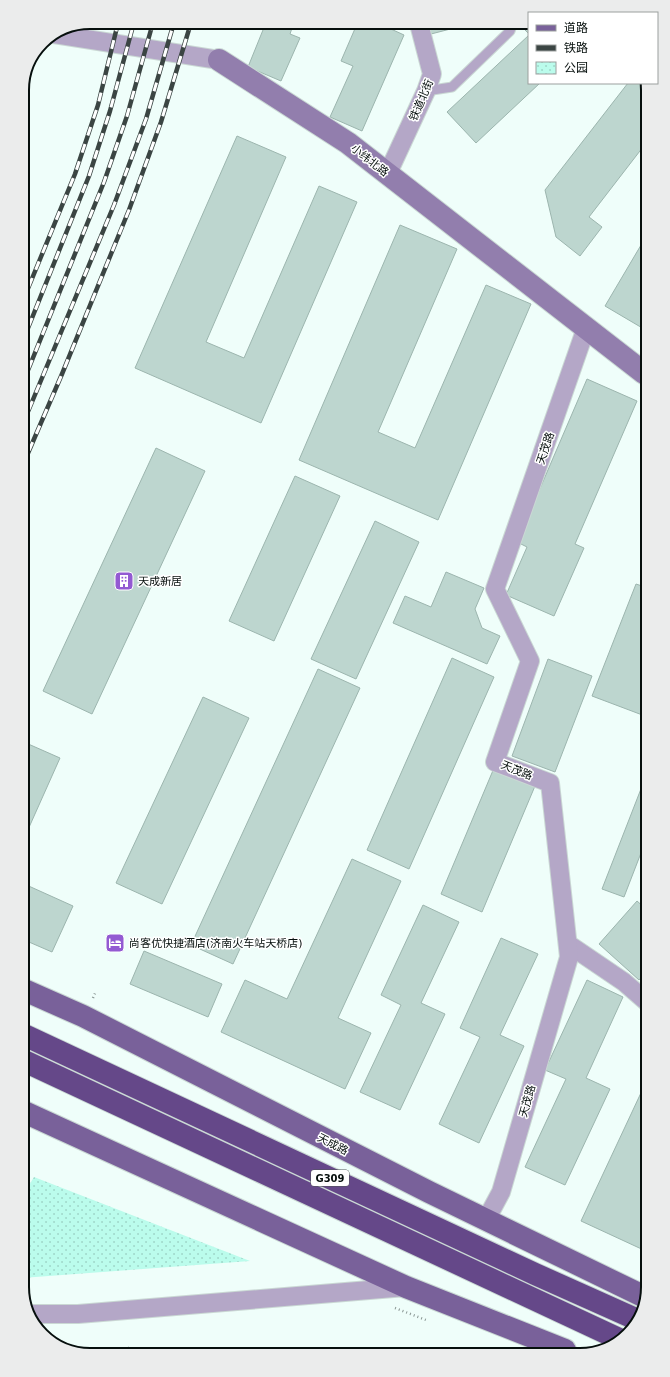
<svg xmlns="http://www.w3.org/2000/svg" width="670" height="1377" font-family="'DejaVu Sans','Noto Sans SC',sans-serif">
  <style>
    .park { fill: url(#park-dots) }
    .building { fill: #bdd6cf; stroke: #9cb5ae }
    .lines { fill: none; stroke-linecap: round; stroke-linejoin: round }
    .lane-casing { stroke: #cad8d4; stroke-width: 11 }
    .street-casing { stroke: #cad8d4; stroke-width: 20 }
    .secondary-casing { stroke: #cad8d4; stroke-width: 24 }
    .primary-casing { stroke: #cad8d4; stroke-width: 24 }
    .path { stroke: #8a9794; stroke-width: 2.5; stroke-dasharray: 1 3; stroke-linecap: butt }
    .lane { stroke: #b4a7c7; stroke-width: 9 }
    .street { stroke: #b4a7c7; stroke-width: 18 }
    .secondary { stroke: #927ead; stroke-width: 22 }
    .primary { stroke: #79619a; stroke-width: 22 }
    .rail-casing { stroke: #3b4543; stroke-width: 4.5 }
    .rail { stroke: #fff; stroke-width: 3; stroke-dasharray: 9; stroke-linecap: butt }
    .highway-bridge-casing { stroke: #cad8d4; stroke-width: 24; stroke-linecap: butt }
    .highway-bridge { stroke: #654889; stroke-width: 22 }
    .labels { text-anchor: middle; stroke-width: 3; stroke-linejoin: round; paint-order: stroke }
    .shield { fill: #fff; stroke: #515756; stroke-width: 1 }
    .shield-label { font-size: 10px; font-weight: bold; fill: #060f0d }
    .street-label { font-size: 11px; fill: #060f0d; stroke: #fff }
    .poi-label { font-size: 11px; fill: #060f0d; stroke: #fff; text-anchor: start }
    .rim { fill: none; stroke: #060f0d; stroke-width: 2 }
  </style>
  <defs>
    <pattern id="park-dots" width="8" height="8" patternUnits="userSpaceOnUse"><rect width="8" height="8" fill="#bbfcec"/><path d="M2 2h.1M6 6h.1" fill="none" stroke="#9fd7c9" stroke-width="1.8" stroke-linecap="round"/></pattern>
  </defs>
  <rect width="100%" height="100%" fill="#effefa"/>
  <polygon class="park" points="34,1177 250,1261 22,1278 22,1197"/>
  <g class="building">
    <polygon points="461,23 462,26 431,34 428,24"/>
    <polygon points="526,23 529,23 529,34 522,27"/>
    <polygon points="357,24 380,24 404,35 362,131 330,117 353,66 341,61"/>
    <polygon points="265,25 293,25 290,34 300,38 281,81 248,67"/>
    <polygon points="529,35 529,83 540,83 476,143 447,112"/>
    <polygon points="628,83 643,83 643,147 589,217 602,227 580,256 556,237 545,190"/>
    <polygon points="237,136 286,157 206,342 244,358 319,186 357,202 261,423 135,368"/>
    <polygon points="400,225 457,249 378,432 415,448 486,285 531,304 438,520 299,460"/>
    <polygon points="644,240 644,329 605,306"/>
    <polygon points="587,379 637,401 575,544 584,548 554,616 506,595 527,547 517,542"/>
    <polygon points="156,448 205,471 92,714 43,691"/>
    <polygon points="295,476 340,496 274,641 229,621"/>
    <polygon points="375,521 419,542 356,679 311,659"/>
    <polygon points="446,572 484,588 475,609 482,628 500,636 487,664 393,623 405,596 431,607"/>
    <polygon points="636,584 645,587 645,716 592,696"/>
    <polygon points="452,658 494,677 409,869 367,850"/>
    <polygon points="548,659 592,676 555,772 512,756"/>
    <polygon points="318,669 360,688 233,964 191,945"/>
    <polygon points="203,697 249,718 162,904 116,883"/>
    <polygon points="26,743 60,758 22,843 22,751"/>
    <polygon points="494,768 535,786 482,912 441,894"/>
    <polygon points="646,776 646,840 624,897 602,889"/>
    <polygon points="352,859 401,881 338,1018 371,1033 345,1089 221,1032 245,980 287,999"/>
    <polygon points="22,883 73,906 52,952 22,939"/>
    <polygon points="637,901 646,909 647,971 639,980 599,944"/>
    <polygon points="423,905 459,922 421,1003 445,1014 400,1110 360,1092 401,1005 381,995"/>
    <polygon points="501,938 538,954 500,1035 524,1046 479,1143 439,1124 480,1037 460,1028"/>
    <polygon points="144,951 222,984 208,1017 130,984"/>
    <polygon points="587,980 623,997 586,1078 610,1089 565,1185 525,1167 566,1079 545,1070"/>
    <polygon points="647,1080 648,1252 581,1221"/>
    <polygon points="128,1347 147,1354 126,1354"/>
  </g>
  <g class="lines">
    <defs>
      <polyline id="lane" points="426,91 452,87 510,31 513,23"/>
      <g id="street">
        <polyline points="54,34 219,60"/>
        <polyline points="388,173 426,91 432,74 419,24"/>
        <polyline points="568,944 624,982 647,1002"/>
        <polyline points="486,1220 501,1192 569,957 550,783 495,762 530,661 495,589 586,328"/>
        <polyline points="28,1314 78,1314 406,1287"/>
      </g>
      <polyline id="secondary" points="219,60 348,143 644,373"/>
      <g id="primary">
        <polyline points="22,989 83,1016 429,1192 645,1297"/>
        <polyline points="22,1111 406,1287 565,1350"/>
      </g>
    </defs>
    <use href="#lane" class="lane-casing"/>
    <use href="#street" class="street-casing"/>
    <use href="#secondary" class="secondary-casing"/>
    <use href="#primary" class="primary-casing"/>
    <g class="path">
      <polyline points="93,998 96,991"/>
      <polyline points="22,1150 29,1137"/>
      <polyline points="395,1308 426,1320"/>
    </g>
    <use href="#lane" class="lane"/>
    <use href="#street" class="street"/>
    <use href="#secondary" class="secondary"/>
    <use href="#primary" class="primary"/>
    <defs>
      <g id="rail">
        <polyline points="22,303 75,174 98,105 117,27"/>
        <polyline points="22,343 89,176 110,111 133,26"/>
        <polyline points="22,385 104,182 127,116 152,26"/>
        <polyline points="22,426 114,205 146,119 173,26"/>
        <polyline points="22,467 62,374 129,210 161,122 190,26"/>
      </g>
    </defs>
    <use href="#rail" class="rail-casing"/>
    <use href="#rail" class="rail"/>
    <defs>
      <g id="highway-bridge">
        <polyline points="22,1034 535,1274 638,1320"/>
        <polyline points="22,1060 619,1339"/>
      </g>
    </defs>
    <use href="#highway-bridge" class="highway-bridge-casing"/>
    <use href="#highway-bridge" class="highway-bridge"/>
  </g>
  <defs>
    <symbol id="building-square" viewBox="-11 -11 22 22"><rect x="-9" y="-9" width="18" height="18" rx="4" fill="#935ad2" stroke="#fff"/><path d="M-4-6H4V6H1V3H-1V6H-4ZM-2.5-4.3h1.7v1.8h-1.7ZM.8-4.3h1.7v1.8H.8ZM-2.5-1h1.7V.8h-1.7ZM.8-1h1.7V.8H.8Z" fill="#fff"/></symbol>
    <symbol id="hotel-square" viewBox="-11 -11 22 22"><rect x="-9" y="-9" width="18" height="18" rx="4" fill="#935ad2" stroke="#fff"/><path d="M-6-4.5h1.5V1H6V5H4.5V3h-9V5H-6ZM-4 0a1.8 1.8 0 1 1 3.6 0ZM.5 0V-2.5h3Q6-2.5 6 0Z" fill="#fff"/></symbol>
  </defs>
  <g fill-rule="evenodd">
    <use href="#building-square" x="113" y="570" width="22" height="22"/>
    <use href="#hotel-square" x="104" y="932" width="22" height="22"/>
  </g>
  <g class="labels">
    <rect class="shield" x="311" y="1170" width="38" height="16" rx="3"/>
    <g class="shield-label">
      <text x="330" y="1182">G309</text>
    </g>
    <g class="street-label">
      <text transform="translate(421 100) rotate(-67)" y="4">铁道北街</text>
      <text transform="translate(370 160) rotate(38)" y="4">小纬北路</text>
      <text transform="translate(545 448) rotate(-71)" y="4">天茂路</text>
      <text transform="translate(517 770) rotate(22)" y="4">天茂路</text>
      <text transform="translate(527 1101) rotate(-74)" y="4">天茂路</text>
      <text transform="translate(333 1144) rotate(27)" y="4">天成路</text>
    </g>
    <g class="poi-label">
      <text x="138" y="585">天成新居</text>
      <text x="129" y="947">尚客优快捷酒店(济南火车站天桥店)</text>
    </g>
  </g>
  <path d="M0 0H670V1377H0ZM90 29H580A61 61 0 0 1 641 90V1287A61 61 0 0 1 580 1348H90A61 61 0 0 1 29 1287V90A61 61 0 0 1 90 29Z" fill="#ebecec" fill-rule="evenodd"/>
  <path class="rim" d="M90 29H580A61 61 0 0 1 641 90V1287A61 61 0 0 1 580 1348H90A61 61 0 0 1 29 1287V90A61 61 0 0 1 90 29Z"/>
  <rect x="528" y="12" width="130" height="72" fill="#ffffff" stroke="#9b9f9e"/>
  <rect x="536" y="25" width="20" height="6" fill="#79619a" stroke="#9b9f9e"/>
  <text x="564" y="32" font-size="12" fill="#060f0d">道路</text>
  <rect x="536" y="45" width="20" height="6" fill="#3b4543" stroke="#9b9f9e"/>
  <text x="564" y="52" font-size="12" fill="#060f0d">铁路</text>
  <rect x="536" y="62" width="20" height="12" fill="url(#park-dots)" stroke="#9b9f9e"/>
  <text x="564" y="72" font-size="12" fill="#060f0d">公园</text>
</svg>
